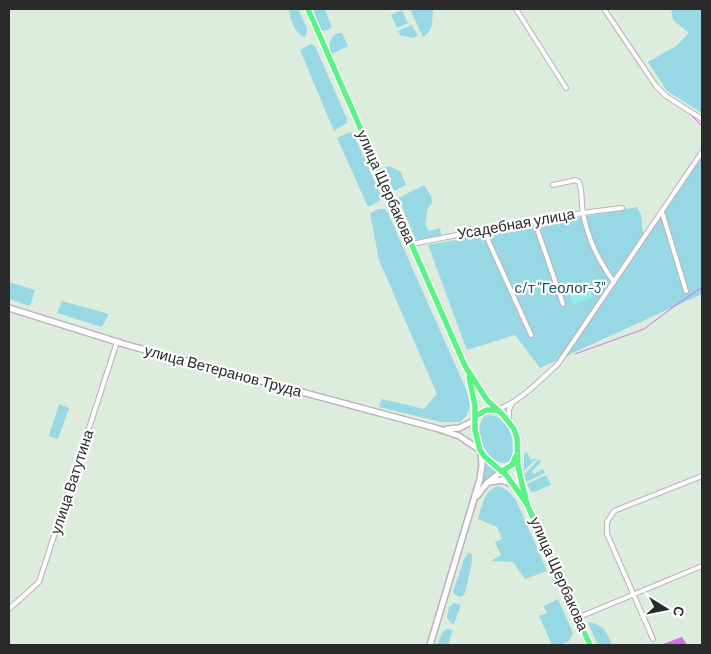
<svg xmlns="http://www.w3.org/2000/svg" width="711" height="654" font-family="Barlow,sans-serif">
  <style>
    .green { fill: #98d7e4 }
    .pitch { fill: #93ece6 }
    .water { fill: #d36ef0 }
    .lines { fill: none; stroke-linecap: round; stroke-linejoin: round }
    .stream { stroke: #d36ef0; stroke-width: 1 }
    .street-casing { stroke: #beb0ba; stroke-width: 6 }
    .secondary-casing { stroke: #beb0ba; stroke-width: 8 }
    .primary-casing { stroke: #fff; stroke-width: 8 }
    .street { stroke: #fff; stroke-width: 4 }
    .secondary { stroke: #fff; stroke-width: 5 }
    .primary { stroke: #5bf385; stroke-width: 5.5 }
    .labels { text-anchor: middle; stroke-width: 4.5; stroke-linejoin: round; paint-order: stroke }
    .street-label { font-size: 15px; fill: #2a2a2a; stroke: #fff }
    .park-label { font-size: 15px; fill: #195169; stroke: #fff }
  </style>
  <rect width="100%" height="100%" fill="#dcedde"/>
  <g class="green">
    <path d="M289,9H298L307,28L306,36L303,37C294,31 290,19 289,9Z"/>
    <polygon points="314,9 325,9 332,28 324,31 321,30 314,13"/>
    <path d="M410,9H433C432,21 434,30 423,37Z"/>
    <polygon points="671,9 702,9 702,113 667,91 648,62 676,46 689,33 673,20"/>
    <polygon points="402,10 408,23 397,28 391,15"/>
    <polygon points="412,25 418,36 413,38 400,35 398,31"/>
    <path d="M338,33H342L348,46L332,54C328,46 329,37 338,33Z"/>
    <polygon points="311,44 315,46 347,119 347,123 334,131 300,50"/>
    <polygon points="350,132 353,133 382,198 376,203 368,207 337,138"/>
    <polygon points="702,155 702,294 540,368 515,335 467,350 428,245 637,207 641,214 643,235"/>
    <polygon points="389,166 400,171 406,185 394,191 384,168"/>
    <polygon points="424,185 431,196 432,203 428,208 425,224 429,231 440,228 441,235 416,240 398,198"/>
    <path d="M379,209H384L387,211L466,389C470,402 473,412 460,422H441L379,407L382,399L424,409L437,394L379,260L370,213Z"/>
    <polygon points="9,282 35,290 30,306 9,299"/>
    <polygon points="62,301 109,314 102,327 57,313"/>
    <polygon points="59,404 69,408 58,439 49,436"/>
    <path d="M487,415C509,414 518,444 510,461C489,473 468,425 487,415Z"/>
    <polygon points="527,452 531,460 537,458 524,471 524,455"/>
    <polygon points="539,459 541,462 532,471 534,474 543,469 545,473 526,482 524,475"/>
    <polygon points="485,462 496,472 481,484 485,470"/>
    <polygon points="546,475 551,485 534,492 531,492 527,484"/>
    <path d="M499,486L507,490L516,500L547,571L525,579L513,562L491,561L501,555L495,542L502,539L497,527L478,519C482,506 484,489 499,486Z"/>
    <polygon points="468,553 472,554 472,562 465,593 463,596 460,597 454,594 453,592 464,559"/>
    <polygon points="558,599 573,633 569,641 560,645 552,645 539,616 547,613 544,606"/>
    <polygon points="454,603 461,605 454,624 451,623 447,618 449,607"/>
    <path d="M590,622C606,627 606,631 612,645H598L588,623Z"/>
    <polygon points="447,629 453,630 448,645 437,645 442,633"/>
  </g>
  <polygon class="pitch" points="588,287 593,297 573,305 569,295"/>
  <polygon class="water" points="682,637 687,645 664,645 663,644"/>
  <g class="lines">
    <g class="stream">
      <polyline points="692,116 702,126"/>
      <polyline points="575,354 644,329 676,305 702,287"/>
    </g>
    <defs>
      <g id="street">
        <polyline points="516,9 566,88"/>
        <polyline points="604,9 656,86 666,96 702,119"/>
        <path d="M553,185L576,180L579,182C583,192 581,203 583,214C589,241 598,260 614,282"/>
        <polyline points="662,212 686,291"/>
        <polyline points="534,220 563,304"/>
        <polyline points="483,229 531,335"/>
        <path d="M412,244C481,230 551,216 622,208"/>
        <path d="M498,409C519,403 541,379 558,364L702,152"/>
        <polyline points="509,420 509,410 512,403"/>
        <polyline points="9,609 39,582 117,342"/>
        <polyline points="577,618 702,566"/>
        <polyline points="653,639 607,534 607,522 614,511 702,476"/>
      </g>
      <g id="secondary">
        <polyline points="9,308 127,345 439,429 459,436 480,450"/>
        <polyline points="447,429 459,428 474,421"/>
        <polyline points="490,482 502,480 512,484"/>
        <polyline points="477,496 487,483 502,471"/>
        <polyline points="430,645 480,479 482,465 481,452"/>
      </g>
      <g id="primary">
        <polyline points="308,9 465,366 487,400 503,415 514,429 517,438 518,467 527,504"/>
        <polyline points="469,377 475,406 475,430 480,450 485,457 507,476 527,504 590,645"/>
        <polyline points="476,416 486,410 496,410"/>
        <polyline points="502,471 512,465 516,456"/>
      </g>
    </defs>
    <use href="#street" class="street-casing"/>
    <use href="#secondary" class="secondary-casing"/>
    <use href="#primary" class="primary-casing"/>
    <use href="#street" class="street"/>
    <use href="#secondary" class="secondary"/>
    <use href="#primary" class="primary"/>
  </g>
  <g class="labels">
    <g class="street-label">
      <text transform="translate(386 187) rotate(66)" y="5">улица Щербакова</text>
      <text transform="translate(516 224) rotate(-10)" y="5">Усадебная улица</text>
      <text transform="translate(223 371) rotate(15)" y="5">улица Ветеранов Труда</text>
      <text transform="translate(72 482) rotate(-72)" y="5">улица Ватутина</text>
      <text transform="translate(559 574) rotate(66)" y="5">улица Щербакова</text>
    </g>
    <g class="park-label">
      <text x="560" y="293">с/т "Геолог-3"</text>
    </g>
  </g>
  <rect width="711" height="654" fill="none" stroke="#2a2a2a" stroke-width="20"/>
  <g transform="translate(666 609) rotate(100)" stroke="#ffffff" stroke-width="4" paint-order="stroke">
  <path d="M0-4L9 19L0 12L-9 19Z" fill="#2a2a2a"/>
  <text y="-8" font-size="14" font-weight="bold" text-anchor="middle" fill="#2a2a2a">С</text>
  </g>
</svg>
